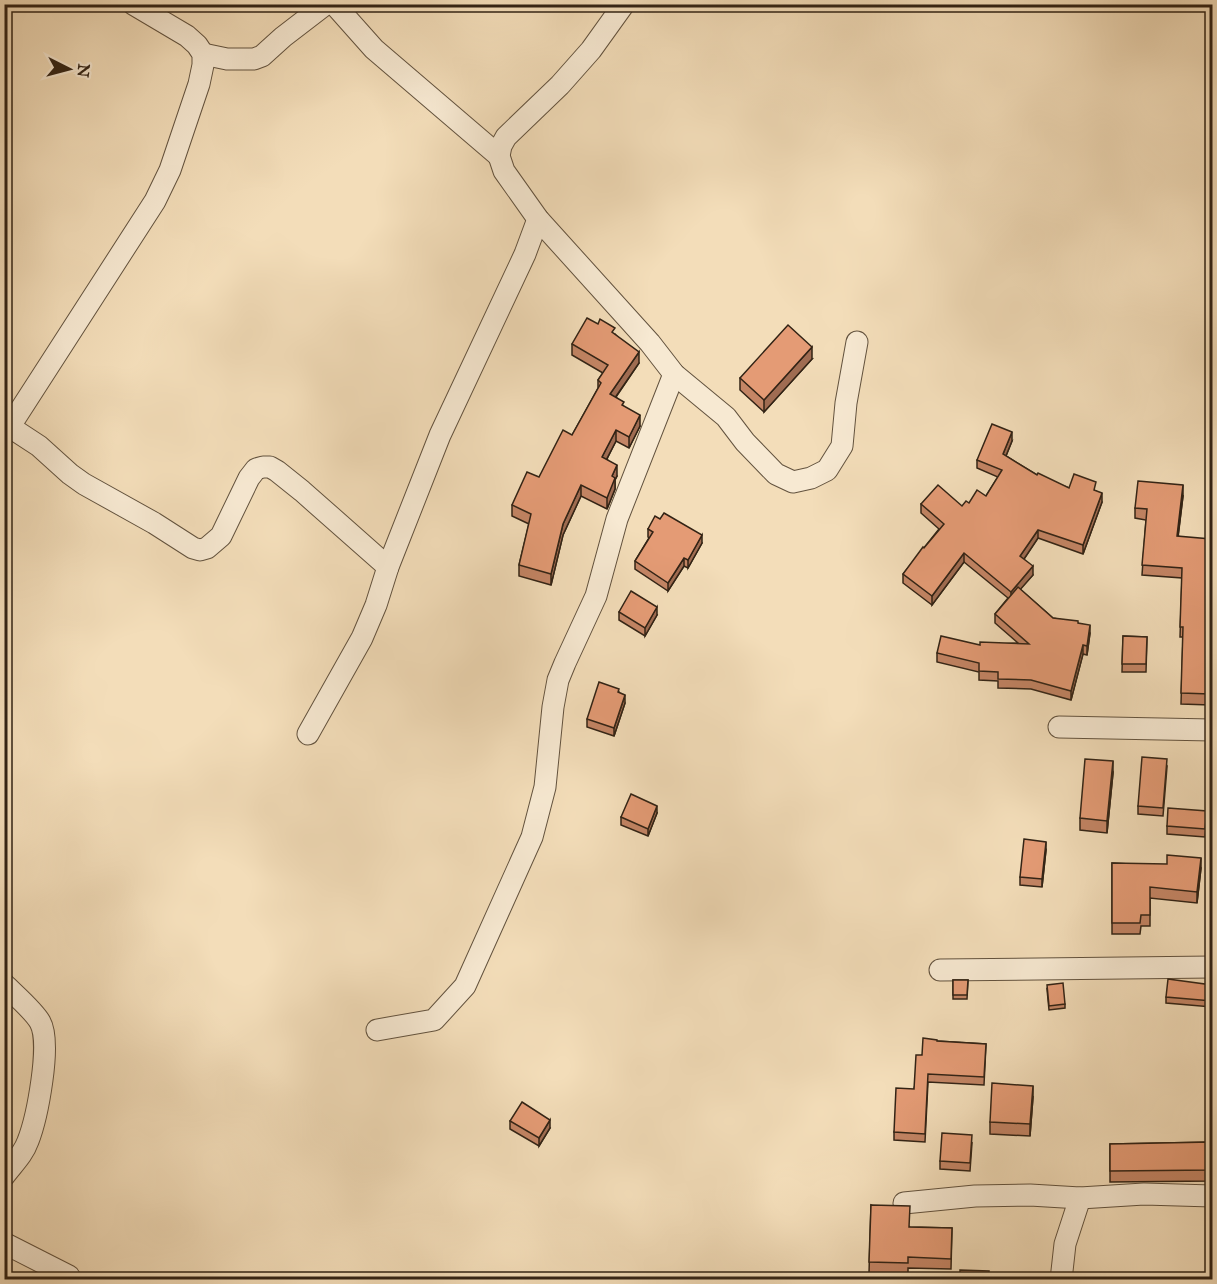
<svg xmlns="http://www.w3.org/2000/svg" width="1217" height="1284" font-family="'IM FELL Great Primer',serif">
  <style>
    .lines { fill: none; stroke-linecap: round; stroke-linejoin: round }
    .street-casing { stroke: #62523e; stroke-width: 23 }
    .street { stroke: #f7e9d2; stroke-width: 21 }
    .wall { fill: #c48565; stroke: #322315; stroke-width: 1.5 }
    .shaded-wall { fill: #a06c52; stroke: #322315; stroke-width: 1.5 }
    .building { fill: #e49b75; stroke: #322315; stroke-width: 1.5 }
  </style>
  <rect width="100%" height="100%" fill="#f3ddb9"/>
  <filter id="stains"><feTurbulence type="fractalNoise" baseFrequency=".00333" numOctaves="4"/><feColorMatrix values="0 0 0 0 .2 0 0 0 0 .09 0 0 0 0 .02 0 0 0 .5 -.17"/></filter>
  <radialGradient id="worn" r=".72"><stop offset=".6" stop-color="#630" stop-opacity="0"/><stop offset="1" stop-color="#630" stop-opacity=".3"/></radialGradient>
  <g class="lines">
    <defs>
      <g id="street">
        <polyline points="334,4 374,49 499,156"/>
        <polyline points="624,4 591,50 560,85 506,137 501,146 499,156 504,171 538,219 650,343 674,374 726,417 745,442 776,474 793,482 811,478 827,470 842,446 846,403 857,342"/>
        <polyline points="203,54 227,59 254,59 262,56 283,37 326,4"/>
        <polyline points="4,423 39,446 70,474 84,484 154,523 193,548 200,550 207,548 221,536 249,478 256,469 263,467 270,467 277,471 302,491 388,567"/>
        <polyline points="10,426 155,201 170,170 199,84 203,65 203,54 197,45 187,36 133,4"/>
        <polyline points="1059,727 1212,730"/>
        <polyline points="308,734 362,638 376,605 388,567 440,435 525,254 538,219"/>
        <polyline points="940,970 1212,967"/>
        <path d="M4,984C14,994 34,1011 40,1022C52,1043 37,1118 28,1141C23,1155 13,1164 4,1176"/>
        <polyline points="377,1030 434,1020 465,986 532,837 545,787 553,707 558,680 565,663 596,596 617,519 674,374"/>
        <polyline points="904,1203 975,1196 1030,1195 1080,1198 1144,1194 1212,1196"/>
        <polyline points="4,1243 69,1276"/>
        <polyline points="1061,1280 1065,1244 1080,1198"/>
      </g>
    </defs>
    <use href="#street" class="street-casing"/>
    <use href="#street" class="street"/>
  </g>
  <g class="wall">
    <polygon points="615,334 639,363 616,397 640,426 629,448 616,441 607,459 617,476 615,480 615,489 607,509 581,496 563,535 551,585 519,576 519,565 529,524 512,516 512,505 539,477 572,435 598,388 598,380 603,373 572,355 572,344"/>
    <polygon points="812,359 764,412 740,390 740,378"/>
    <polygon points="1012,441 1006,456 1037,475 1069,488 1096,491 1102,502 1083,554 1038,538 1024,559 1033,575 1020,589 1053,618 1078,623 1090,633 1087,655 1083,654 1071,700 1031,689 998,688 998,681 979,680 979,672 937,662 937,653 980,645 1018,643 995,623 995,614 1008,598 964,562 932,605 903,583 903,574 939,529 921,513 921,504 962,506 986,496 998,477 977,468 977,460"/>
    <polygon points="1183,496 1178,536 1211,549 1208,589 1208,637 1212,647 1210,705 1181,704 1183,637 1180,637 1182,578 1142,575 1146,520 1135,518 1135,508"/>
    <polygon points="648,529 702,543 688,568 684,566 668,591 635,569 635,561 649,538 648,537"/>
    <polygon points="619,612 657,615 645,636 619,620"/>
    <polygon points="1123,636 1147,637 1146,672 1122,672"/>
    <polygon points="619,692 625,703 614,736 587,727 587,719"/>
    <polygon points="1167,767 1163,816 1138,814 1138,806"/>
    <polygon points="1113,773 1107,833 1080,830 1080,818"/>
    <polygon points="657,813 648,836 621,825 621,817"/>
    <polygon points="1207,819 1205,837 1167,834 1167,826"/>
    <polygon points="1046,850 1042,887 1020,885 1020,877"/>
    <polygon points="1112,863 1201,868 1197,903 1150,898 1150,926 1141,926 1140,934 1112,934"/>
    <polygon points="953,980 968,980 967,999 953,999"/>
    <polygon points="1212,985 1212,1007 1166,1003 1166,997"/>
    <polygon points="1047,989 1065,1004 1065,1008 1049,1010"/>
    <polygon points="937,1041 986,1044 984,1085 928,1082 925,1142 894,1140 894,1132 914,1089 922,1055"/>
    <polygon points="1033,1097 1030,1136 990,1134 990,1122"/>
    <polygon points="510,1121 550,1128 539,1146 510,1129"/>
    <polygon points="1212,1142 1212,1181 1110,1182 1110,1144"/>
    <polygon points="972,1143 970,1171 940,1169 940,1161"/>
    <polygon points="871,1205 910,1227 952,1228 951,1269 908,1268 908,1274 869,1273"/>
  </g>
  <g class="shaded-wall">
    <polygon points="812,347 812,359 764,412 764,400"/>
    <polygon points="639,352 639,363 610,405 610,394"/>
    <polygon points="640,415 640,426 629,448 629,437"/>
    <polygon points="616,430 616,441 602,468 602,457"/>
    <polygon points="1012,432 1012,441 1003,463 1003,454"/>
    <polygon points="617,465 617,476 615,480 615,489 607,509 607,498 612,476"/>
    <polygon points="581,485 581,496 563,535 551,585 551,574 563,524"/>
    <polygon points="1183,485 1183,496 1177,546 1177,536"/>
    <polygon points="1102,493 1102,502 1083,554 1083,545"/>
    <polygon points="1038,530 1038,538 1020,565 1020,556"/>
    <polygon points="702,535 702,543 688,568 688,560"/>
    <polygon points="1211,539 1211,549 1207,599 1207,589"/>
    <polygon points="964,553 964,562 932,605 932,596"/>
    <polygon points="684,558 684,566 668,591 668,583"/>
    <polygon points="1033,566 1033,575 1011,600 1011,592"/>
    <polygon points="657,607 657,615 645,636 645,628"/>
    <polygon points="1090,625 1090,633 1087,655 1087,646"/>
    <polygon points="1083,645 1083,654 1071,700 1071,691"/>
    <polygon points="625,695 625,703 614,736 614,728"/>
    <polygon points="1113,761 1113,773 1107,833 1107,821"/>
    <polygon points="657,806 657,813 648,836 648,829"/>
    <polygon points="1046,842 1046,850 1042,887 1042,879"/>
    <polygon points="1201,858 1201,868 1197,903 1197,892"/>
    <polygon points="1033,1086 1033,1097 1030,1136 1030,1124"/>
    <polygon points="550,1120 550,1128 539,1146 539,1138"/>
  </g>
  <g class="building">
    <polygon points="587,318 598,324 600,319 615,328 612,332 639,352 610,394 624,402 622,405 640,415 629,437 616,430 602,457 617,465 612,476 615,478 607,498 581,485 563,524 551,574 519,565 531,514 512,505 527,472 539,477 563,430 572,435 601,383 598,380 608,365 572,344"/>
    <polygon points="788,325 812,347 764,400 740,378"/>
    <polygon points="992,424 1012,432 1003,454 1037,475 1038,473 1069,488 1074,474 1096,482 1094,490 1102,493 1083,545 1038,530 1020,556 1033,566 1011,592 964,553 932,596 903,574 923,547 924,548 944,524 921,504 938,485 962,506 966,501 969,503 977,490 986,496 1002,470 977,460"/>
    <polygon points="1138,481 1183,485 1177,536 1211,539 1207,589 1209,589 1208,637 1212,637 1210,694 1181,693 1183,627 1180,627 1182,568 1142,565 1147,509 1135,508"/>
    <polygon points="664,513 702,535 688,560 684,558 668,583 635,561 653,532 648,529 655,516 660,519"/>
    <polygon points="1018,587 1053,618 1078,621 1078,623 1090,625 1087,646 1083,645 1071,691 1031,680 998,679 998,672 979,671 979,663 937,653 941,636 980,645 980,642 1029,644 995,614"/>
    <polygon points="631,591 657,607 645,628 619,612"/>
    <polygon points="1123,636 1147,637 1146,664 1122,664"/>
    <polygon points="599,682 619,689 618,692 625,695 614,728 587,719"/>
    <polygon points="1142,757 1167,759 1163,808 1138,806"/>
    <polygon points="1085,759 1113,761 1107,821 1080,818"/>
    <polygon points="631,794 657,806 648,829 621,817"/>
    <polygon points="1168,808 1207,811 1205,829 1167,826"/>
    <polygon points="1024,839 1046,842 1042,879 1020,877"/>
    <polygon points="1167,855 1201,858 1197,892 1150,887 1150,915 1141,915 1140,923 1112,923 1112,863 1167,864"/>
    <polygon points="1168,979 1212,985 1212,1001 1166,997"/>
    <polygon points="953,980 968,980 967,995 953,995"/>
    <polygon points="1063,983 1065,1004 1049,1006 1047,985"/>
    <polygon points="923,1038 937,1040 937,1041 986,1044 984,1077 928,1074 925,1134 894,1132 896,1088 914,1089 916,1055 922,1055"/>
    <polygon points="992,1083 1033,1086 1030,1124 990,1122"/>
    <polygon points="522,1102 550,1120 539,1138 510,1121"/>
    <polygon points="942,1133 972,1135 970,1163 940,1161"/>
    <polygon points="1212,1142 1212,1170 1110,1171 1110,1144"/>
    <polygon points="871,1205 910,1206 909,1227 952,1228 951,1259 908,1257 908,1263 869,1262"/>
    <polygon points="960,1270 989,1271 988,1280 960,1280"/>
  </g>
  <rect width="1217" height="1284" fill="none" stroke="#f3ddb9" stroke-width="24"/>
  <rect x="6" y="6" width="1205" height="1272" fill="none" stroke="#322315" stroke-width="3"/>
  <rect x="12" y="12" width="1193" height="1260" fill="none" stroke="#322315" stroke-width="1.5"/>
  <g transform="translate(69 69) rotate(96)" stroke="#f7e9d2" stroke-width="4.5" paint-order="stroke">
  <path d="M0-4.5L10 22L0 15L-10 22Z" fill="#322315"/>
  <text y="-9" font-size="16" font-weight="bold" text-anchor="middle" fill="#322315">N</text>
  </g>
  <rect width="100%" height="100%" filter="url(#stains)"/>
  <rect width="100%" height="100%" fill="url(#worn)"/>
</svg>
